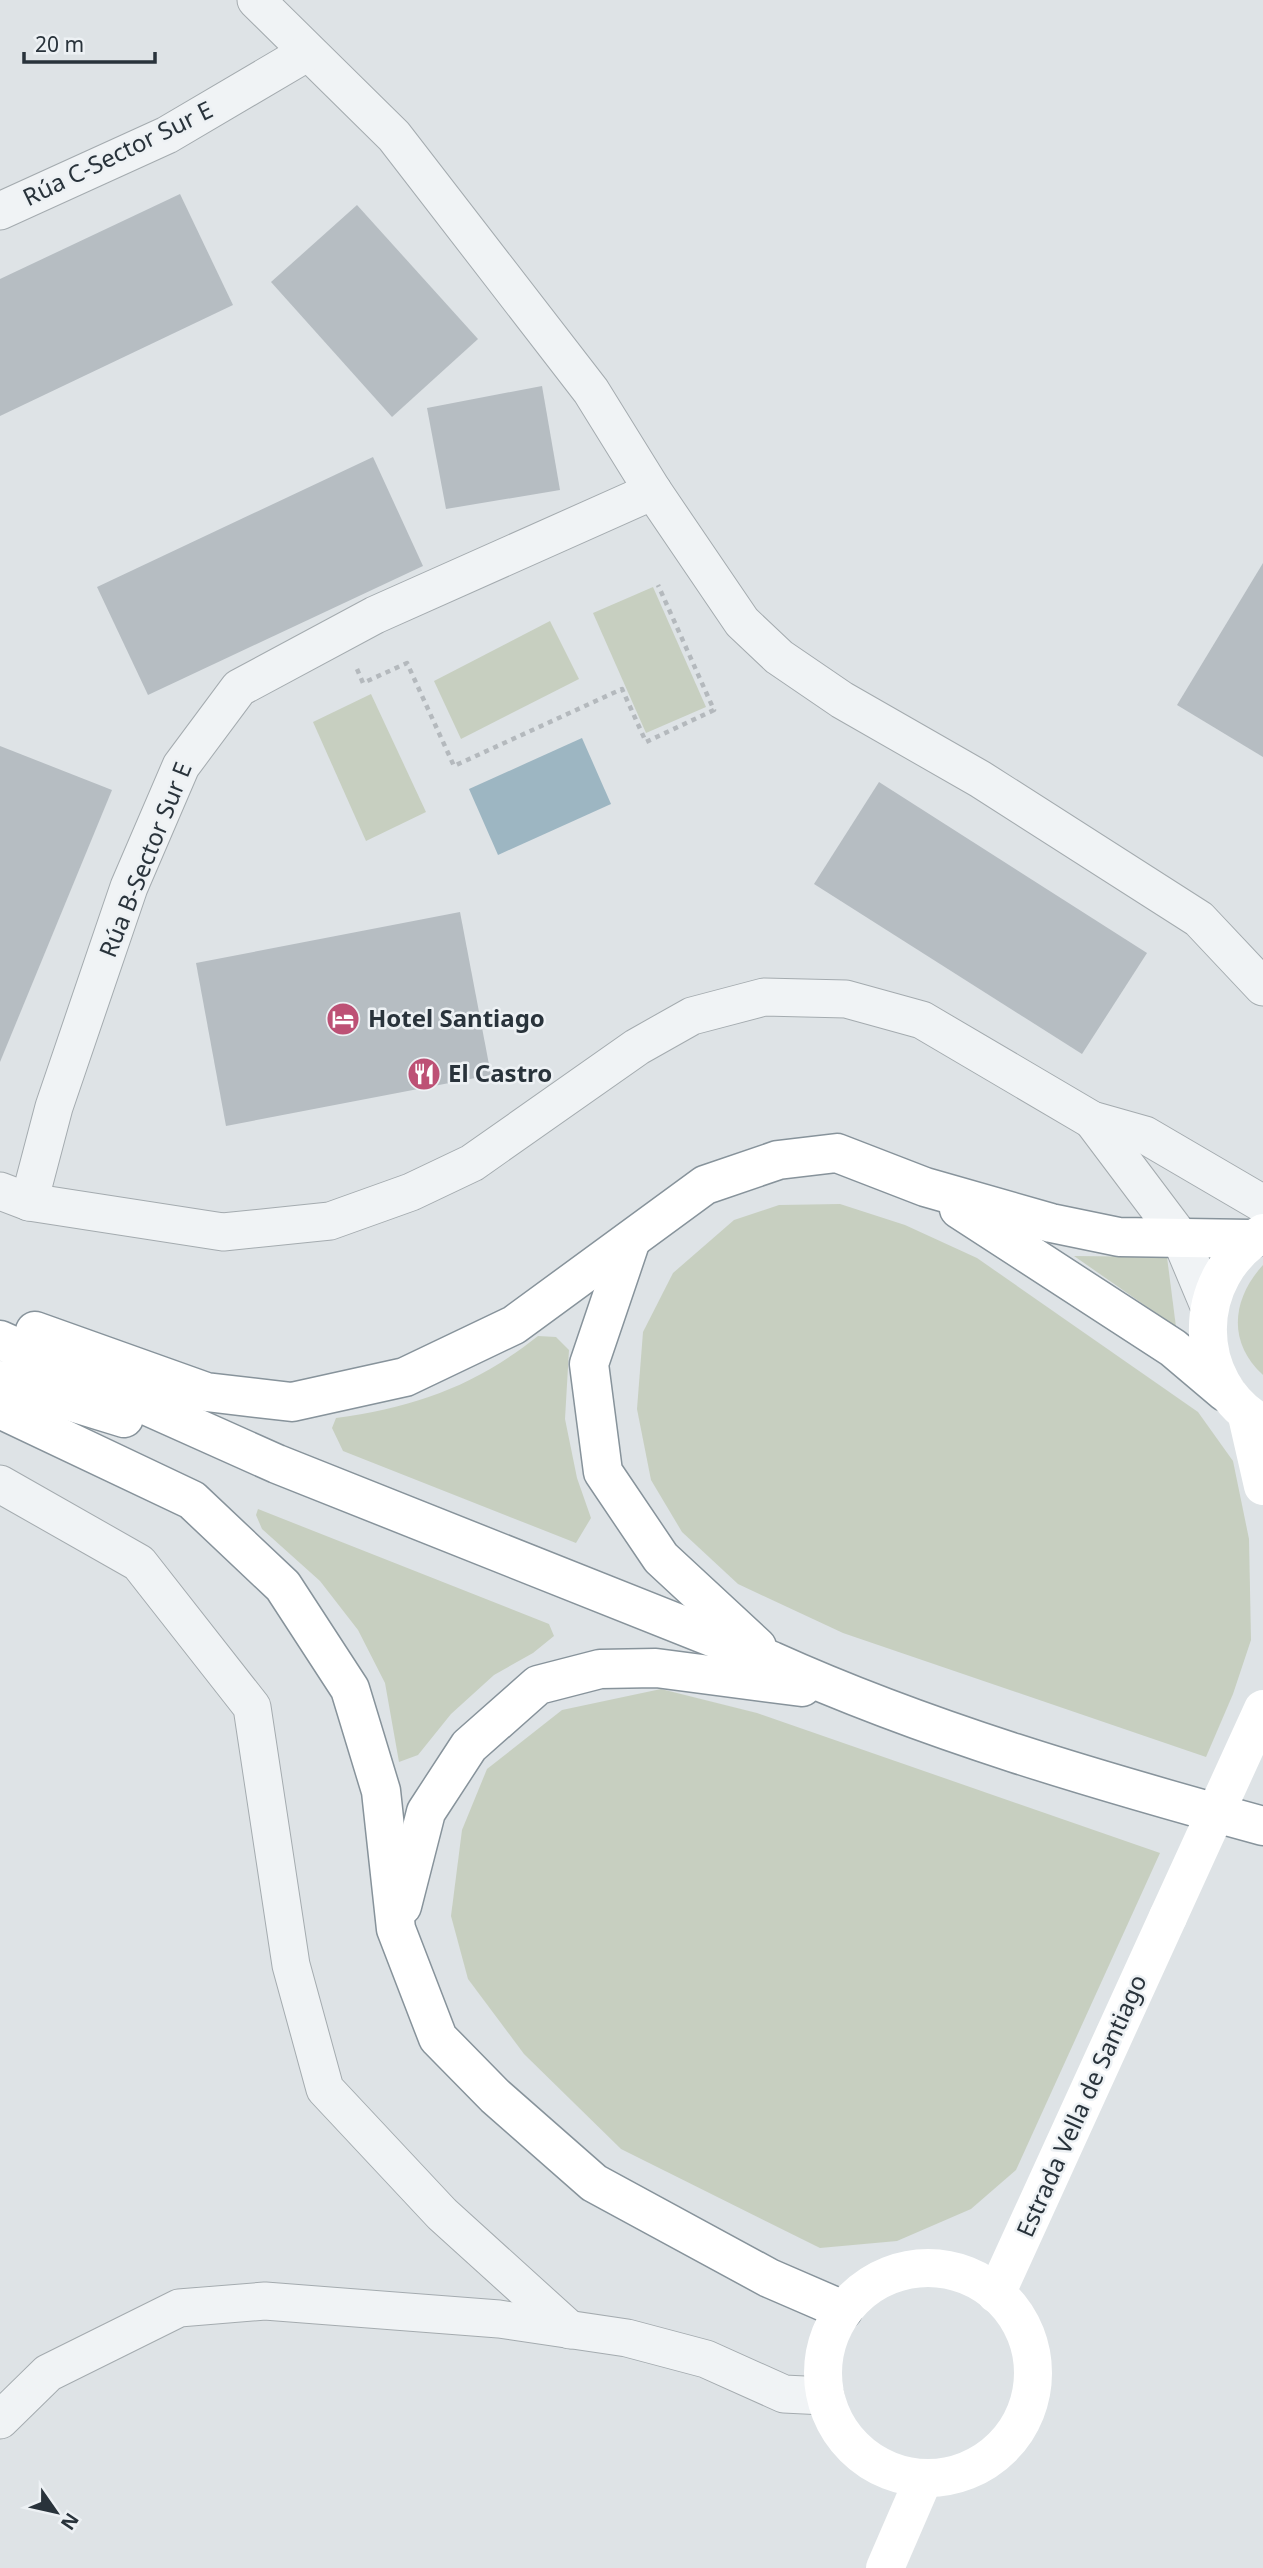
<svg xmlns="http://www.w3.org/2000/svg" width="1263" height="2568" font-family="'Noto Sans',sans-serif">
  <style>
    .green { fill: #c7cfc0 }
    .water { fill: #9db6c2 }
    .building { fill: #b6bdc2 }
    .lines { fill: none; stroke-linecap: round; stroke-linejoin: round }
    .minor-casing { stroke: #a4abaf; stroke-width: 39 }
    .trunk-casing { stroke: #87939b; stroke-width: 41 }
    .path { stroke: #b4b9bd; stroke-width: 4.5; stroke-dasharray: 5 5; stroke-linecap: butt }
    .minor { stroke: #f0f3f5; stroke-width: 37 }
    .secondary { stroke: #fff; stroke-width: 38 }
    .trunk { stroke: #fff; stroke-width: 38 }
    .secondary-bridge { stroke: #fff; stroke-width: 38 }
    .labels { text-anchor: middle; stroke-width: 5; stroke-linejoin: round; paint-order: stroke }
    .street-label { font-size: 24px; fill: #29333b; stroke: #edf1f4 }
    .poi-label { font-size: 24px; font-weight: bold; fill: #29333b; stroke: #edf1f4; text-anchor: start }
  </style>
  <rect width="100%" height="100%" fill="#dee3e6"/>
  <g class="green">
    <polygon points="653,587 706,707 646,733 593,613"/>
    <polygon points="550,621 579,679 461,739 434,681"/>
    <polygon points="371,694 426,812 366,841 313,722"/>
    <polygon points="840,1204 905,1225 977,1258 1198,1412 1233,1461 1249,1539 1251,1640 1233,1694 1206,1757 843,1633 738,1584 682,1532 651,1480 637,1409 643,1332 673,1273 734,1220 779,1205"/>
    <polygon points="1074,1256 1167,1257 1176,1327"/>
    <path d="M1263,1265V1375C1227,1342 1232,1299 1263,1265Z"/>
    <path d="M538,1336L556,1337L569,1350L565,1419L577,1478L591,1518L576,1543L343,1451L332,1428L336,1418C416,1407 475,1386 538,1336Z"/>
    <polygon points="258,1509 549,1624 554,1636 533,1653 494,1675 451,1714 418,1755 399,1762 385,1683 358,1630 320,1581 262,1529 256,1515"/>
    <polygon points="661,1689 757,1713 1160,1853 1016,2170 971,2209 897,2241 820,2248 621,2149 524,2054 468,1979 451,1916 462,1830 487,1769 562,1710"/>
  </g>
  <polygon class="water" points="582,738 611,804 498,855 469,789"/>
  <g class="building">
    <polygon points="180,194 233,305 0,416 0,279"/>
    <polygon points="357,205 478,339 392,417 271,282"/>
    <polygon points="542,386 560,490 446,509 427,408"/>
    <polygon points="373,457 423,566 148,695 97,587"/>
    <polygon points="1263,563 1263,757 1177,705"/>
    <polygon points="0,746 112,790 0,1062"/>
    <polygon points="879,782 1147,953 1082,1054 814,884"/>
    <polygon points="460,912 491,1075 226,1126 196,963"/>
  </g>
  <g class="lines">
    <defs>
      <g id="minor">
        <polyline points="256,0 394,136 591,391 653,491 742,622 779,657 842,700 980,779 1199,919 1263,987"/>
        <polyline points="0,211 167,135 308,52"/>
        <polyline points="1092,1120 1180,1237 1209,1306"/>
        <polyline points="0,1191 29,1202 223,1232 330,1221 411,1192 472,1163 637,1047 692,1016 764,997 846,999 922,1020 1092,1120 1145,1135 1263,1204"/>
        <polyline points="29,1202 54,1107 129,887 181,766 239,688 375,615 653,491"/>
        <polyline points="0,1484 139,1563 252,1707 291,1965 325,2089 442,2214 570,2330"/>
        <polyline points="0,2420 48,2373 179,2308 265,2301 499,2319 627,2338 706,2359 784,2394 825,2396"/>
      </g>
      <g id="trunk">
        <polyline points="959,1209 1173,1348 1225,1392"/>
        <polyline points="631,1240 589,1364 603,1472 661,1558 757,1647"/>
        <polyline points="35,1331 206,1392 292,1402 405,1377 514,1325 705,1185 778,1160 837,1153 925,1187 1051,1223 1119,1237 1252,1239"/>
        <path d="M0,1340L277,1464L772,1661C927,1731 1099,1781 1263,1826"/>
        <polyline points="0,1380 124,1418"/>
        <polyline points="0,1409 192,1500 283,1586 350,1689 381,1791 396,1929 438,2038 495,2096 594,2183 769,2278 843,2310"/>
        <polyline points="402,1906 426,1812 469,1746 538,1685 600,1669 656,1668 802,1687"/>
      </g>
    </defs>
    <use href="#minor" class="minor-casing"/>
    <use href="#trunk" class="trunk-casing"/>
    <polyline class="path" points="357,669 363,683 407,663 454,766 622,689 646,742 714,710 658,585"/>
    <use href="#minor" class="minor"/>
    <g class="secondary">
      <path d="M1263,1233C1190,1276 1189,1383 1263,1424"/>
      <polyline points="1247,1416 1263,1486"/>
      <circle cx="928" cy="2373" r="105"/>
      <polyline points="996,2294 1168,1917"/>
      <polyline points="885,2568 924,2478"/>
    </g>
    <use href="#trunk" class="trunk"/>
    <polyline class="secondary-bridge" points="1168,1917 1263,1709"/>
  </g>
  <defs>
    <symbol id="hotel-disc" viewBox="-11 -11 22 22"><circle r="9.5" fill="#bd5175" stroke="#edf1f4"/><path d="M-6-4.5h1.5V1H6V5H4.5V3h-9V5H-6ZM-4 0a1.8 1.8 0 1 1 3.6 0ZM.5 0V-2.5h3Q6-2.5 6 0Z" fill="#fff"/></symbol>
    <symbol id="restaurant-disc" viewBox="-11 -11 22 22"><circle r="9.5" fill="#bd5175" stroke="#edf1f4"/><path d="M-5-6h1v4h1v-4h1v4h1v-4h1v5L-1.5 .5V6h-2V.5L-5-1ZM5-6V6H3V1.5H1.5Q1.5-4 5-6Z" fill="#fff"/></symbol>
  </defs>
  <g fill-rule="evenodd">
    <use href="#hotel-disc" x="324" y="1000" width="38" height="38"/>
    <use href="#restaurant-disc" x="405" y="1055" width="38" height="38"/>
  </g>
  <g class="labels">
    <g class="street-label">
      <text transform="translate(118 154) rotate(-26)" y="8">Rúa C-Sector Sur E</text>
      <text transform="translate(146 860) rotate(-68)" y="8">Rúa B-Sector Sur E</text>
      <text transform="translate(1082 2106) rotate(-66)" y="8">Estrada Vella de Santiago</text>
    </g>
    <g class="poi-label">
      <text x="368" y="1027">Hotel Santiago</text>
      <text x="448" y="1082">El Castro</text>
    </g>
  </g>
  <g transform="translate(56 2512) rotate(124)" stroke="#edf1f4" stroke-width="5" paint-order="stroke">
  <path d="M0-5L12 26L0 18L-12 26Z" fill="#29333b"/>
  <text y="-10" font-size="19" font-weight="bold" text-anchor="middle" fill="#29333b">N</text>
  </g>
  <path d="M24 52v10h131v-10" fill="none" stroke="#29333b" stroke-width="3.5"/>
  <text x="35" y="52" font-size="21" fill="#29333b" stroke="#edf1f4" stroke-width="5" paint-order="stroke">20 m</text>
</svg>
